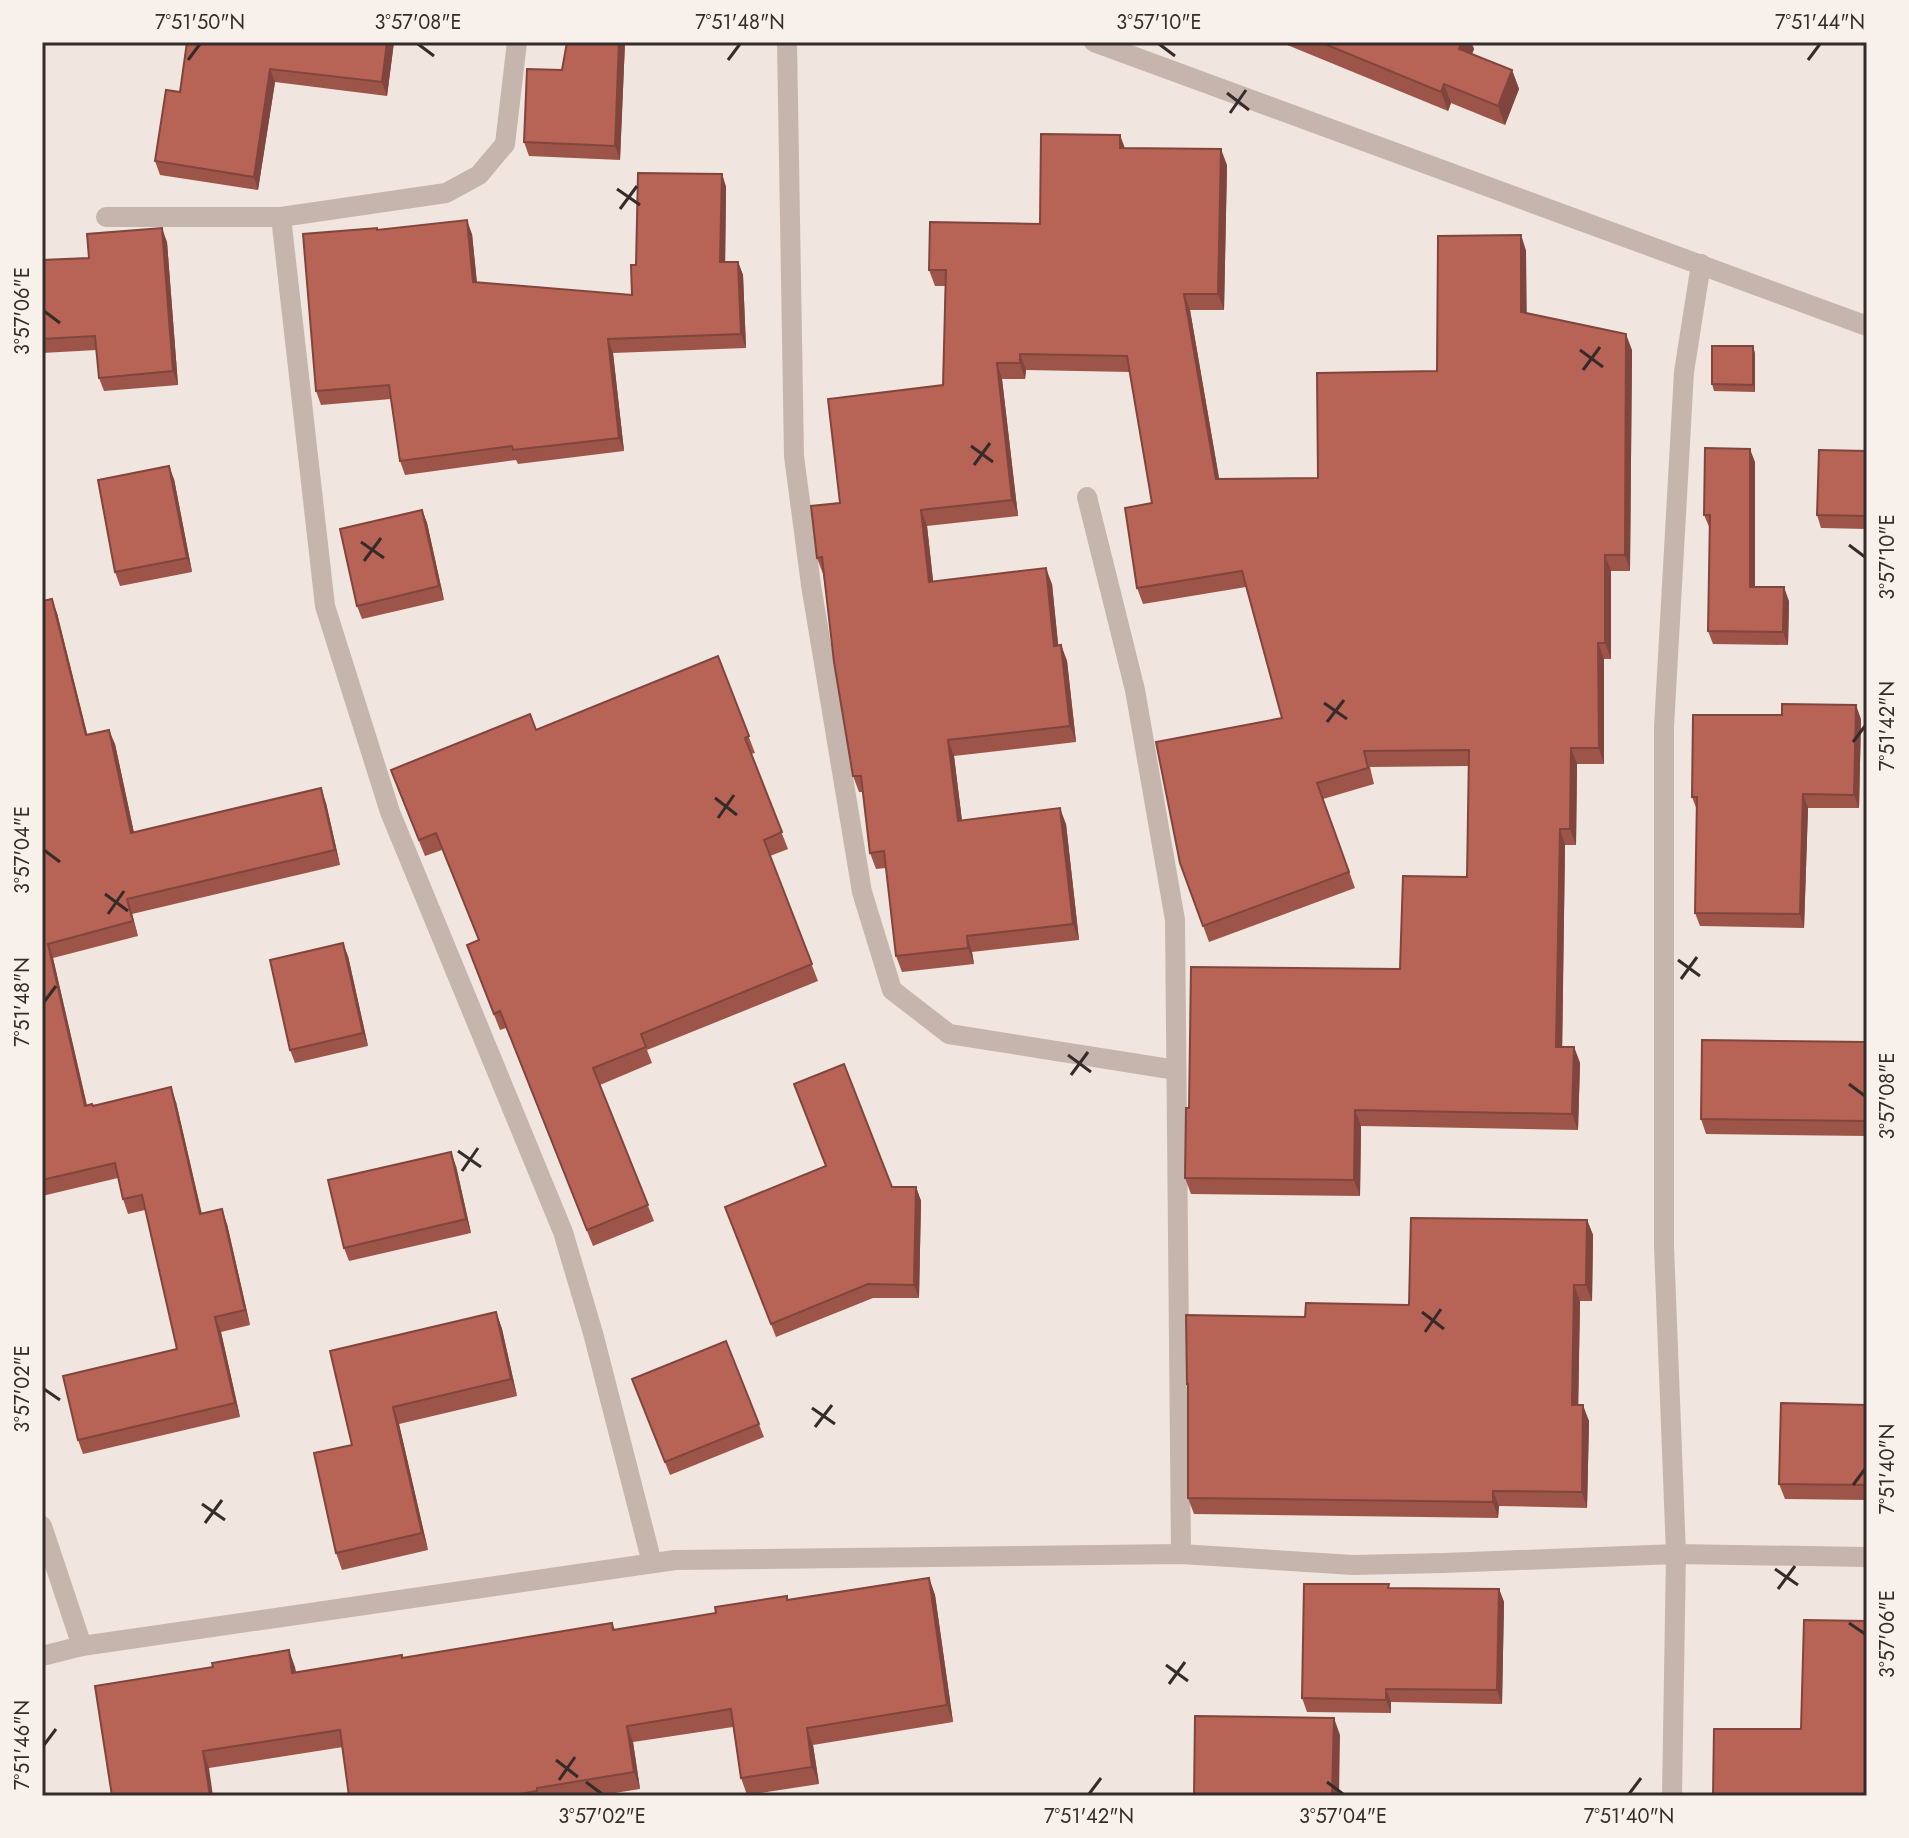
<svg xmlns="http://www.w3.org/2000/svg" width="1909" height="1838" font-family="Jost,sans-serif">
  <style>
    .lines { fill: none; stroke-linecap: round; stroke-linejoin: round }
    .minor { stroke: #c6b5ac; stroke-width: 20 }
    .wall { fill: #9d5549 }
    .shaded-wall { fill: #80453c }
    .building { fill: #b76355; stroke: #80453c; stroke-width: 2 }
    .ticks { fill: none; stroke: #352c2a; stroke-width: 3 }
    .neatline { fill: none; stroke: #352c2a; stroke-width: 3 }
    .ticks-label { font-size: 20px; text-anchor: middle; fill: #352c2a }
  </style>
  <rect width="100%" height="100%" fill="#f0e6df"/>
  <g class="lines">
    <g class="minor">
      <polyline points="787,42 794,456 811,585 862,892 892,990 949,1034 1176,1070"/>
      <polyline points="1094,42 1867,326"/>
      <polyline points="106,217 281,217 446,193 479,175 505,144 517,42"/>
      <polyline points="281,217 325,606 390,812 563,1232 593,1333 652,1563"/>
      <polyline points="1087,497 1135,690 1175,920 1181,1554"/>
      <polyline points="42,1526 82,1646"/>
      <polyline points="42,1656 82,1646 675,1560 1181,1554 1353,1565 1444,1563 1676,1554 1867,1557"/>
      <polyline points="1672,1796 1676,1554 1664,1246 1664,727 1684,372 1701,264"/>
    </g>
  </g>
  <g class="wall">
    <polygon points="187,42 394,42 387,96 275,82 258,190 160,175 155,161 180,92"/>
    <polygon points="567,42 625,42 620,160 529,156 524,142 562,70"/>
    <polygon points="1280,42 1471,42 1474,49 1472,54 1512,70 1519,89 1505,125 1451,103 1448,111"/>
    <polygon points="1125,148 1227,165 1224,310 1190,310 1219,479 1318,478 1437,371 1521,235 1526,251 1526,313 1632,350 1630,571 1611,571 1611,659 1604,659 1604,764 1577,764 1576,845 1565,845 1562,1047 1574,1047 1580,1063 1578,1130 1361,1126 1360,1196 1191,1194 1185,1178 1189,1108 1400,969 1467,877 1469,766 1370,767 1374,784 1323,799 1355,888 1209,942 1180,863 1282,718 1246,587 1143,604 1137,588 1152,503 1130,372 1026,370 1025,379 1002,379 1018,516 927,526 933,581 1052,584 1058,646 1061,645 1067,661 1076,742 954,756 962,821 1066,824 1079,940 972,952 974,964 902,972 896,956 886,868 876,869 870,853 863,792 859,792 853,776 823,574 817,558 840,503 943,385 945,286 935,286 929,270 1040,224"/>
    <polygon points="722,174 726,187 725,262 738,262 743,275 746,348 613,353 624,451 518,464 516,460 405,475 400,461 391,399 321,405 316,391 378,230 472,234 477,282 632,295 636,265"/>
    <polygon points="167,242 178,385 104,391 99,378 97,350 42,353 42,260 89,258"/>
    <polygon points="1755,353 1755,392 1714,391 1712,384"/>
    <polygon points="1867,451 1867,529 1821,528 1817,515"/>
    <polygon points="1755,462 1755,587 1789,601 1788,645 1713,644 1708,631 1710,529 1704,515"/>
    <polygon points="174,479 192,572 120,586 115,572"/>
    <polygon points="422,510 427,523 444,600 362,619 357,606"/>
    <polygon points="42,601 57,613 87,735 115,744 134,833 326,803 340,865 132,914 138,936 53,958 87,1105 176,1102 202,1214 227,1224 250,1325 221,1332 240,1417 83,1454 78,1440 177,1349 145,1210 128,1214 123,1199 118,1178 42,1196"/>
    <polygon points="718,656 755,753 751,754 788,849 770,856 818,981 647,1050 652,1063 600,1085 654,1221 593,1246 506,1028 500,1030 473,961 479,940 442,850 425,856 397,787"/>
    <polygon points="1861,719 1859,808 1808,808 1804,928 1700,926 1695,913 1697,810 1692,797"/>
    <polygon points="348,956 368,1046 295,1063 290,1050"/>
    <polygon points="1867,1042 1867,1136 1706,1134 1701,1119"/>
    <polygon points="456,1166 471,1233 349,1261 344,1248"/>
    <polygon points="826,1166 892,1187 916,1187 921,1201 919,1298 873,1298 776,1337 725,1207"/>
    <polygon points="1587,1220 1593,1235 1592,1301 1580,1301 1578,1405 1589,1421 1587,1508 1499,1506 1498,1518 1194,1514 1188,1498 1188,1388 1187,1384 1305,1317 1409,1305"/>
    <polygon points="496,1312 502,1329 517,1396 399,1424 428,1550 342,1570 336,1553 352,1445"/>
    <polygon points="726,1341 764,1437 670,1475 632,1379"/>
    <polygon points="1867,1405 1867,1500 1785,1499 1779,1484"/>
    <polygon points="929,1578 935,1595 953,1722 813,1745 819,1784 747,1795 741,1778 733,1727 633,1742 640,1789 596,1796 349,1796 343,1747 209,1768 112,1796 295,1667 296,1673 403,1658 612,1623 615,1630 716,1613 787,1596 788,1600"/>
    <polygon points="1390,1588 1499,1589 1504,1602 1502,1704 1391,1702 1391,1713 1307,1712 1302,1698"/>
  </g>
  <g class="shaded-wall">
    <polygon points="387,42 394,42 387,96 382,82"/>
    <polygon points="619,42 625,42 620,160 615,146"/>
    <polygon points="1462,42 1471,42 1474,49 1466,68 1459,49"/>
    <polygon points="270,69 275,82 258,190 254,177"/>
    <polygon points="1512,70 1519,89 1505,125 1498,106"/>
    <polygon points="1444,84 1451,103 1448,111 1441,92"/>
    <polygon points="1120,135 1126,151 1120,148"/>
    <polygon points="1221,149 1227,165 1224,310 1218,294"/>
    <polygon points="722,174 726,187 725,276 720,262"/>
    <polygon points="467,220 472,234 478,295 473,282"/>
    <polygon points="162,228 167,242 178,385 173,371"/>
    <polygon points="1521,235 1526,251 1527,328 1521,312"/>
    <polygon points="738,262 743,275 746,348 741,334"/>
    <polygon points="1184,294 1190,310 1222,495 1216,479"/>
    <polygon points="1626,334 1632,350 1630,571 1625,555"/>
    <polygon points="608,339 613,353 624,451 619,438"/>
    <polygon points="1753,346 1755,353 1755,392 1753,385"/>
    <polygon points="1020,354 1026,370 1025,379 1020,363"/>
    <polygon points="997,363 1002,379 1018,516 1012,500"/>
    <polygon points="1750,449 1755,462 1755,600 1750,587"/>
    <polygon points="169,466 174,479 192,572 187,558"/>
    <polygon points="422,510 427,523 444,600 439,586"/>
    <polygon points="921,510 927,526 935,598 929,582"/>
    <polygon points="1605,555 1611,571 1611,659 1605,643"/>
    <polygon points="1046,568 1052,584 1060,662 1054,646"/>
    <polygon points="1784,587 1789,601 1788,645 1783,632"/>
    <polygon points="52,599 57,613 91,749 86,735"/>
    <polygon points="1598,643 1604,659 1604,764 1599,748"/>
    <polygon points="1061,645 1067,661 1076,742 1070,726"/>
    <polygon points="1856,705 1861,719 1859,808 1854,795"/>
    <polygon points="109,730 115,744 137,847 131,833"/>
    <polygon points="948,740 954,756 964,837 958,821"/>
    <polygon points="1571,748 1577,764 1576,845 1570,829"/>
    <polygon points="321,788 326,803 340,865 335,850"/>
    <polygon points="1803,794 1808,808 1804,928 1800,914"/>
    <polygon points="1060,808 1066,824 1079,940 1073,924"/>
    <polygon points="1560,829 1565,845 1562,1063 1556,1047"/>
    <polygon points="127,899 132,914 138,936 133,921"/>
    <polygon points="967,936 972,952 974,964 968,948"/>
    <polygon points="343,943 348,956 368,1046 363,1033"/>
    <polygon points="48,944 53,958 90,1120 85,1106"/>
    <polygon points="1574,1047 1580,1063 1578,1130 1572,1114"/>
    <polygon points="171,1087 176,1102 205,1229 200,1214"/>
    <polygon points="1355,1110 1361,1126 1360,1196 1354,1180"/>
    <polygon points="451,1152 456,1166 471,1233 466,1219"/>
    <polygon points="916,1187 921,1201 919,1298 914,1285"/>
    <polygon points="222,1209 227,1224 250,1325 245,1310"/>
    <polygon points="1587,1220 1593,1235 1592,1301 1586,1285"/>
    <polygon points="1574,1285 1580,1301 1578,1421 1572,1405"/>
    <polygon points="496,1312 502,1329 517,1396 511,1379"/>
    <polygon points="215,1317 221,1332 240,1417 235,1403"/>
    <polygon points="1583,1405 1589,1421 1587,1508 1582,1492"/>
    <polygon points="393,1407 399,1424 428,1550 422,1533"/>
    <polygon points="1493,1491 1499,1506 1498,1518 1493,1502"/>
    <polygon points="929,1578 935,1595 953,1722 947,1705"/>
    <polygon points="1499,1589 1504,1602 1502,1704 1497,1690"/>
    <polygon points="289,1650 295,1667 298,1690 292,1673"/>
    <polygon points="1386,1689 1391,1702 1391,1713 1386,1700"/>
    <polygon points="1334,1718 1340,1735 1339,1796 1332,1796"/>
    <polygon points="627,1726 633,1742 640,1789 634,1772"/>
    <polygon points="807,1728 813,1745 819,1784 812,1767"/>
    <polygon points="203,1751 209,1768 213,1796 210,1796"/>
  </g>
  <g class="building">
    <polygon points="187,42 387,42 382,82 270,69 254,177 155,161 166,90 180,92"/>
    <polygon points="567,42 619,42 615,146 524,142 527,69 562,70"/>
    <polygon points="1320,42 1462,42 1459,49 1512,70 1498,106 1444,84 1441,92"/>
    <polygon points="1041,134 1120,135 1120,148 1221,149 1218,294 1184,294 1216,479 1318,478 1317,373 1437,371 1438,236 1521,235 1521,312 1626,334 1625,555 1605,555 1605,643 1598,643 1599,748 1571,748 1570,829 1560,829 1556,1047 1574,1047 1572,1114 1355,1110 1354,1180 1185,1178 1186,1108 1189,1108 1191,967 1400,969 1403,876 1467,877 1469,750 1364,751 1368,768 1317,783 1349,872 1203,926 1180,863 1156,742 1282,718 1242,571 1137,588 1125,508 1152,503 1127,356 1020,354 1020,363 997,363 1012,500 921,510 929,582 1046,568 1054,646 1061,645 1070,726 948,740 958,821 1060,808 1073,924 967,936 968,948 896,956 884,851 870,853 861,776 853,776 834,662 822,557 817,558 811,506 840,503 828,399 943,385 946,270 929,270 930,222 1040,224"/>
    <polygon points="638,173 722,174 720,262 738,262 741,334 608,339 619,438 513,450 512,446 400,461 389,385 316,391 303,234 377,228 377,230 467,220 473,282 632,295 631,265 636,265"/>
    <polygon points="162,228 173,371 99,378 95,336 42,339 42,260 89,258 87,234"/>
    <polygon points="1712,346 1753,346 1753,385 1712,384"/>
    <polygon points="1705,448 1750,449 1750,587 1784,587 1783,632 1708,631 1710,515 1704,515"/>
    <polygon points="1819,450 1867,451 1867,516 1817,515"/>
    <polygon points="169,466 187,558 115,572 98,480"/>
    <polygon points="422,510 439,586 357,606 340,529"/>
    <polygon points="52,599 86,735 109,730 131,833 321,788 335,850 127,899 133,921 48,944 85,1106 92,1104 93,1106 171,1087 200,1214 222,1209 245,1310 215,1317 235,1403 78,1440 63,1376 177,1349 142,1195 123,1199 115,1163 42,1180 42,601"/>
    <polygon points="718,656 749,736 745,738 782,832 764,840 812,964 641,1034 646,1047 593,1068 648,1205 587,1230 500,1011 494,1014 467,945 479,940 436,833 419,840 391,770 530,714 536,730"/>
    <polygon points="1782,704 1856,705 1854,795 1803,794 1800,914 1695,913 1697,797 1692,797 1693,715 1782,715"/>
    <polygon points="343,943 363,1033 290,1050 270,960"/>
    <polygon points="1702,1040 1867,1042 1867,1121 1701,1119"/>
    <polygon points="844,1064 892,1187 916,1187 914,1285 868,1284 771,1324 725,1207 826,1166 794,1084"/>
    <polygon points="451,1152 466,1219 344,1248 328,1180"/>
    <polygon points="1411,1218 1587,1220 1586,1285 1574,1285 1572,1405 1583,1405 1582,1492 1493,1491 1493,1502 1188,1498 1188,1384 1187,1384 1186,1315 1305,1317 1306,1303 1409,1305"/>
    <polygon points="496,1312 511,1379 393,1407 422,1533 336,1553 314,1453 352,1445 330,1351"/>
    <polygon points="726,1341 759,1424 665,1462 632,1379"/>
    <polygon points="1781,1403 1867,1405 1867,1485 1779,1484"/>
    <polygon points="929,1578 947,1705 807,1728 812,1767 741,1778 731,1709 627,1726 634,1772 537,1788 537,1791 509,1796 349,1796 340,1730 203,1751 210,1796 112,1796 95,1686 213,1667 212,1663 289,1650 292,1673 402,1655 402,1658 612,1623 613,1630 716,1613 715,1607 787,1596 787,1600"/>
    <polygon points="1304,1584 1389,1584 1388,1588 1499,1589 1497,1690 1386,1689 1386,1700 1302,1698"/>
    <polygon points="1804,1620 1867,1621 1867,1796 1713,1796 1714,1729 1801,1729"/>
    <polygon points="1195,1716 1334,1718 1332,1796 1194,1796"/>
  </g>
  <path class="ticks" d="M418,44L434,56M1159,44L1175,56M188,60L200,44M728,60L740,44M1808,60L1820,44M1227,93L1249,110M1230,113L1246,90M617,189L640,205M620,209L637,186M44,311L60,323M1580,350L1603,367M1583,370L1600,347M971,446L993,462M974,465L990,443M361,542L384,558M1849,545L1865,557M364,561L381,538M1324,703L1347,719M1327,722L1344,700M1853,742L1865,726M715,798L737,815M718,818L734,795M44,850L60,862M105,894L128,911M108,914L124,891M1678,960L1700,976M1681,979L1697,957M44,1002L56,986M1068,1055L1091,1072M1071,1075L1088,1052M1849,1084L1865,1096M458,1151L481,1167M462,1171L478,1148M1422,1312L1444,1329M1425,1332L1441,1309M44,1389L60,1400M812,1408L835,1424M815,1427L832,1405M1853,1485L1865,1469M202,1504L225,1520M205,1523L222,1500M1775,1569L1798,1585M1778,1589L1795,1566M1849,1623L1865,1634M1166,1665L1188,1681M1169,1684L1185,1662M44,1745L56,1729M556,1760L578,1777M559,1780L575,1757M586,1782L602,1794M1327,1782L1343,1794M1089,1794L1101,1778M1629,1794L1641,1778"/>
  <rect width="1909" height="1838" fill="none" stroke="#f8f0eb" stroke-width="88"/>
  <rect x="44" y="44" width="1821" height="1750" class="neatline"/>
  <g class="ticks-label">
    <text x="200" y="29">7°51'50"N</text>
    <text x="418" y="29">3°57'08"E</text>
    <text x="740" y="29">7°51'48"N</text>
    <text x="1159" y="29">3°57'10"E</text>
    <text x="1820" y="29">7°51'44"N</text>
    <text transform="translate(22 311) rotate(-90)" y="7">3°57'06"E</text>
    <text transform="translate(1887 557) rotate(-90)" y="7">3°57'10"E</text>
    <text transform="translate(1887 726) rotate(-90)" y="7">7°51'42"N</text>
    <text transform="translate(22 850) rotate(-90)" y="7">3°57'04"E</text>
    <text transform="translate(22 1002) rotate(-90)" y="7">7°51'48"N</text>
    <text transform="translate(1887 1096) rotate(-90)" y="7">3°57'08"E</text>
    <text transform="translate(22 1389) rotate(-90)" y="7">3°57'02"E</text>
    <text transform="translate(1887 1469) rotate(-90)" y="7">7°51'40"N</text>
    <text transform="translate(1887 1634) rotate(-90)" y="7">3°57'06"E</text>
    <text transform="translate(22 1745) rotate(-90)" y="7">7°51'46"N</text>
    <text x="602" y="1823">3°57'02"E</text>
    <text x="1089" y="1823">7°51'42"N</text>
    <text x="1343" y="1823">3°57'04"E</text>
    <text x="1629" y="1823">7°51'40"N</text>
  </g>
</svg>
